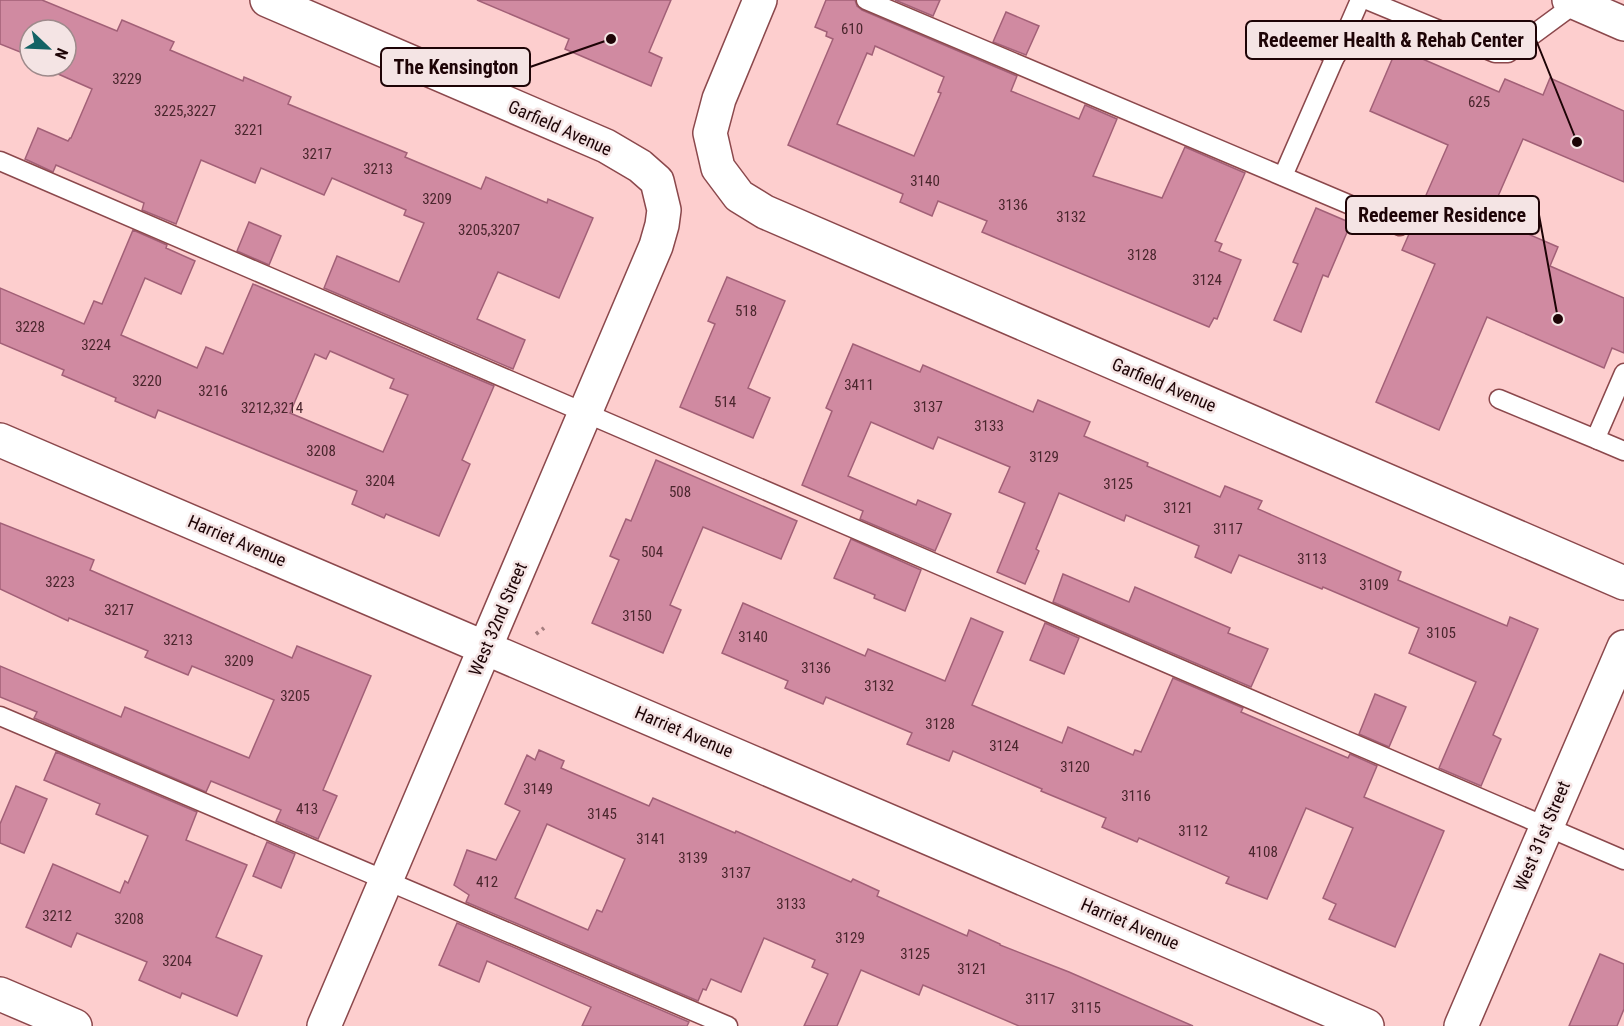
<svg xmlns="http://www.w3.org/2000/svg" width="1624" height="1026" font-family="'Roboto Condensed',sans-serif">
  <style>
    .building { fill: #d08aa1; stroke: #a26077; stroke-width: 1.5; fill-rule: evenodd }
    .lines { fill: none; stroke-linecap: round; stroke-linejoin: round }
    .lane-casing { stroke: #8b484c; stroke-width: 21 }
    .street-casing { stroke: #8b484c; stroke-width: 36 }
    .secondary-casing { stroke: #8b484c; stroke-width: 36 }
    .path { stroke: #a47d7e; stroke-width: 4; stroke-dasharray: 3 4.5; stroke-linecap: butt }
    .lane { stroke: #fff; stroke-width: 18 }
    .street { stroke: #fff; stroke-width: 33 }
    .secondary { stroke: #fff; stroke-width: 33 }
    .labels { text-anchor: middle; stroke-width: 5; stroke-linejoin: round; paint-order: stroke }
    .number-label { font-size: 15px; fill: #4a262d }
    .street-label { font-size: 18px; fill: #1d0406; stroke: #f4e4e4 }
    .leader { fill: none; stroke: #1d0406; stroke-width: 2 }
    .callout-dot { fill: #1d0406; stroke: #f4e4e4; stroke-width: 2 }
    .callout { fill: #f4e4e4; stroke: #1d0406; stroke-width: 2 }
    .callout-label { font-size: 20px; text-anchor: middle; font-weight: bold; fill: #1d0406 }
  </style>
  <rect width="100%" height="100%" fill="#fdcece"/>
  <g class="building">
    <polygon points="0,0 42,0 117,31 122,20 174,42 170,50 243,81 244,77 291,97 288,104 407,153 405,157 481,189 486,177 547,203 548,199 593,218 559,298 498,272 477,319 525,340 513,369 324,288 337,256 399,282 424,223 404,215 406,210 332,178 324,195 261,168 255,183 201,160 176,224 142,210 144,203 56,165 53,172 25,159 38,128 68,141 70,138 71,138 92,89 40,66 66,66 66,30 30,30 30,56 0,44"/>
    <polygon points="477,0 671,0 649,52 662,58 651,86 565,49 569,39"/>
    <path d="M826,0H855L857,6L862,10L1017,76L1011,91L1079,119L1085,105L1117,119L1093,176L1162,198L1185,147L1245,173L1215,241L1222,244L1219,251L1241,260L1217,319L1214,318L1209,327L982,232L987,221L938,201L932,216L900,202L903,194L788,145L833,39L826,36L827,32L815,27ZM875,46L944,77L938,92L941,93L914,156L837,124L867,53L872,55Z"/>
    <polygon points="895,0 940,0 933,16"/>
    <polygon points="1006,12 1039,26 1026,55 993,42"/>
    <polygon points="1397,48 1499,92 1505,79 1543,95 1550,78 1624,111 1624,182 1523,139 1489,217 1558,247 1550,266 1624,298 1624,353 1612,348 1604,368 1487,317 1439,430 1376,402 1435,264 1402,250 1448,145 1370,111"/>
    <polygon points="1316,208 1351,223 1328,277 1323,275 1301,332 1274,320 1298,264 1293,262"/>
    <polygon points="249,222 281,236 269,265 237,251"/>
    <path d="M133,230L167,245L166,248L195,261L181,294L145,278L121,335L197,368L206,347L223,354L253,284L494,386L462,460L470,464L439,536L386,514L384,518L352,504L357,491L158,410L155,418L115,401L116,398L62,375L64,370L0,343V288L84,324L94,301L102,304ZM330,351L394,379L390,388L408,395L383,452L290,413L315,354L326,359Z"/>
    <polygon points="727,277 785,301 748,388 770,398 753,438 680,407 715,324 708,321"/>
    <polygon points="853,344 920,372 923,365 1033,412 1038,400 1090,422 1084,436 1148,463 1147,466 1220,497 1225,486 1262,501 1258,509 1401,572 1398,580 1507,626 1510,617 1538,629 1493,735 1501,739 1481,786 1439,768 1476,682 1409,653 1419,628 1323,587 1322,589 1239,555 1231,573 1195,557 1199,546 1126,515 1124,521 1059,493 1036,549 1039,551 1025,584 997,572 1025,503 999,492 1010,467 938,437 933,449 871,422 848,476 916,505 918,500 951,514 935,551 860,519 863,511 802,485 832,411 826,408"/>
    <polygon points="656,460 797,521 781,559 703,527 670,605 681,610 663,653 592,623 619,560 610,556 626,519 631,521"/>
    <polygon points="0,523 94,560 90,570 292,658 297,646 371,676 323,790 337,796 318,839 276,821 281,810 211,781 206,792 34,718 37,712 0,697 0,666 121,717 125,707 249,758 274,700 192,666 188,675 145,657 148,651 69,618 68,621 0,589"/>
    <polygon points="851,539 921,570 905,611 874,598 875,595 834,578"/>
    <polygon points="1063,574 1129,602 1135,587 1230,628 1228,633 1268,649 1251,687 1053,602"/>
    <polygon points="743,603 865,656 868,649 945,681 971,618 1003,632 972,705 1062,743 1068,727 1133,755 1135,750 1141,752 1173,678 1243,708 1241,712 1348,758 1350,754 1377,766 1364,797 1444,831 1395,947 1329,919 1336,904 1323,898 1353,828 1306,808 1267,899 1226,883 1229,877 1139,838 1137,842 1102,827 1106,818 1041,791 1042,789 953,751 949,761 907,744 912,733 826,697 823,704 785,688 788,681 722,653"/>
    <polygon points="1045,623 1079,638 1064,674 1030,660"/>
    <polygon points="1375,694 1406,707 1389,747 1359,734"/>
    <path d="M539,750L564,761L561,768L649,806L653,798L735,833L736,831L851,882L853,879L879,891L877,896L967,936L969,930L1000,944V945L1069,972L1193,1026H1019L923,985L919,995L861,970L837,1026H804L828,974L812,967L815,960L764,938L741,992L711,979L706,990L703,989L698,1001L466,902L469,895L454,885L467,850L496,860L520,811L505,804L527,755L535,760ZM547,824L625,859L602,912L597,910L588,930L515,898Z"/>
    <polygon points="56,752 197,812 186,840 247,865 216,937 262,956 237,1016 182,993 180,998 139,980 147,962 77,933 71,947 26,927 53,864 120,893 125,881 128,883 148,836 96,814 100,804 44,780"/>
    <polygon points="16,786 47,799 24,853 0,843 0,824"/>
    <polygon points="267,842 295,854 281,888 253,876"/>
    <polygon points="457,923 689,1022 687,1026 582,1026 591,1007 487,961 479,982 439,965"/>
    <polygon points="1600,954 1624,964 1624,1009 1617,1026 1569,1026"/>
  </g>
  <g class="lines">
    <defs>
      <g id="lane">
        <polyline points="866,0 1400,226"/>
        <polyline points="1367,0 1495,53 1508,53 1576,3"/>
        <polyline points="1300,39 1336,56"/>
        <polyline points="0,161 1624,860"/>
        <polyline points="1283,176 1360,0"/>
        <polyline points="1624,373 1598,433 1598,440 1624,451"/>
        <polyline points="1499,399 1598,440"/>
        <polyline points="0,716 728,1026"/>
      </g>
      <g id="street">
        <polyline points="267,0 606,146 640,166 657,181 664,210 662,225 656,246 324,1026"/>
        <polyline points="760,0 719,99 710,133 718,168 739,196 765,212 1624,583"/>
        <polyline points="0,440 1367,1026"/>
        <polyline points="0,994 75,1026"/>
      </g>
      <g id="secondary">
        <polyline points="1569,0 1624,24"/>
        <polyline points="1461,1026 1624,647"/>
      </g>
    </defs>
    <use href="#lane" class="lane-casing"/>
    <use href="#street" class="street-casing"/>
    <use href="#secondary" class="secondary-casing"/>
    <polyline class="path" points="536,634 544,628"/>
    <use href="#lane" class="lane"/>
    <use href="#street" class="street"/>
    <use href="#secondary" class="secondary"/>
  </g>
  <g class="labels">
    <g class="number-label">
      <text x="852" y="34">610</text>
      <text x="127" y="84">3229</text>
      <text x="1479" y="107">625</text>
      <text x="185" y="116">3225,3227</text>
      <text x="249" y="135">3221</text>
      <text x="317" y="159">3217</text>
      <text x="378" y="174">3213</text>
      <text x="925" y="186">3140</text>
      <text x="437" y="204">3209</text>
      <text x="1013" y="210">3136</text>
      <text x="1071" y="222">3132</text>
      <text x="489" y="235">3205,3207</text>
      <text x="1142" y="260">3128</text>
      <text x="1207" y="285">3124</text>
      <text x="746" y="316">518</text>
      <text x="30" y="332">3228</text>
      <text x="96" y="350">3224</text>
      <text x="147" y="386">3220</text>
      <text x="859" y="390">3411</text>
      <text x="213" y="396">3216</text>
      <text x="725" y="407">514</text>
      <text x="928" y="412">3137</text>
      <text x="272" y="413">3212,3214</text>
      <text x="989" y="431">3133</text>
      <text x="321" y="456">3208</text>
      <text x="1044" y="462">3129</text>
      <text x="380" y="486">3204</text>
      <text x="1118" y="489">3125</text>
      <text x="680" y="497">508</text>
      <text x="1178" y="513">3121</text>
      <text x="1228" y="534">3117</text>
      <text x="652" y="557">504</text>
      <text x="1312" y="564">3113</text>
      <text x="60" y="587">3223</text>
      <text x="1374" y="590">3109</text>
      <text x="119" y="615">3217</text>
      <text x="637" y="621">3150</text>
      <text x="1441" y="638">3105</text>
      <text x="753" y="642">3140</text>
      <text x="178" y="645">3213</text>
      <text x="239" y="666">3209</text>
      <text x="816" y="673">3136</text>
      <text x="879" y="691">3132</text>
      <text x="295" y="701">3205</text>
      <text x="940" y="729">3128</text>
      <text x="1004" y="751">3124</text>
      <text x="1075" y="772">3120</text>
      <text x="538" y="794">3149</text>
      <text x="1136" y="801">3116</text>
      <text x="307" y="814">413</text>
      <text x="602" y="819">3145</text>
      <text x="1193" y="836">3112</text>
      <text x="651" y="844">3141</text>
      <text x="1263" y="857">4108</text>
      <text x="693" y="863">3139</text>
      <text x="736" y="878">3137</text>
      <text x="487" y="887">412</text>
      <text x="791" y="909">3133</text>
      <text x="57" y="921">3212</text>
      <text x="129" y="924">3208</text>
      <text x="850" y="943">3129</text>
      <text x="915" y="959">3125</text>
      <text x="177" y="966">3204</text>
      <text x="972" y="974">3121</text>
      <text x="1040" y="1004">3117</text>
      <text x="1086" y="1013">3115</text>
    </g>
    <g class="street-label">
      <text transform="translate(560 128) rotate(24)" y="6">Garfield Avenue</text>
      <text transform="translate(1164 385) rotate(23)" y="6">Garfield Avenue</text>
      <text transform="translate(237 541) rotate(23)" y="6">Harriet Avenue</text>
      <text transform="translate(498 619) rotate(-67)" y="6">West 32nd Street</text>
      <text transform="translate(684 732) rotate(23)" y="6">Harriet Avenue</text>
      <text transform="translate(1542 836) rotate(-67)" y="6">West 31st Street</text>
      <text transform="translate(1130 924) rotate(23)" y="6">Harriet Avenue</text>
    </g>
  </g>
  <path class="leader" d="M1577 142L1536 40M611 39L530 67M1558 319L1539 215"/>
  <g class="callout-dot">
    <circle cx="1577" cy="142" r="6"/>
    <circle cx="611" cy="39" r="6"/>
    <circle cx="1558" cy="319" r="6"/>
  </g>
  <g class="callout">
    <rect x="1246" y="21" width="290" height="38" rx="6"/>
    <rect x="381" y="48" width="149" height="38" rx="6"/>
    <rect x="1346" y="196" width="193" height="38" rx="6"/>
  </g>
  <g class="callout-label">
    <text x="1391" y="47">Redeemer Health &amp; Rehab Center</text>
    <text x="456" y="74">The Kensington</text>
    <text x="1442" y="222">Redeemer Residence</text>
  </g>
  <g transform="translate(48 48) rotate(113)"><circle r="28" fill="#f4e4e4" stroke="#9e8a8b" stroke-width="1.5"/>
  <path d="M0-4.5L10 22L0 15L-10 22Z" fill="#136365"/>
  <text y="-9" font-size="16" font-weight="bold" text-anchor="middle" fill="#1d0406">N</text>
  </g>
</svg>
